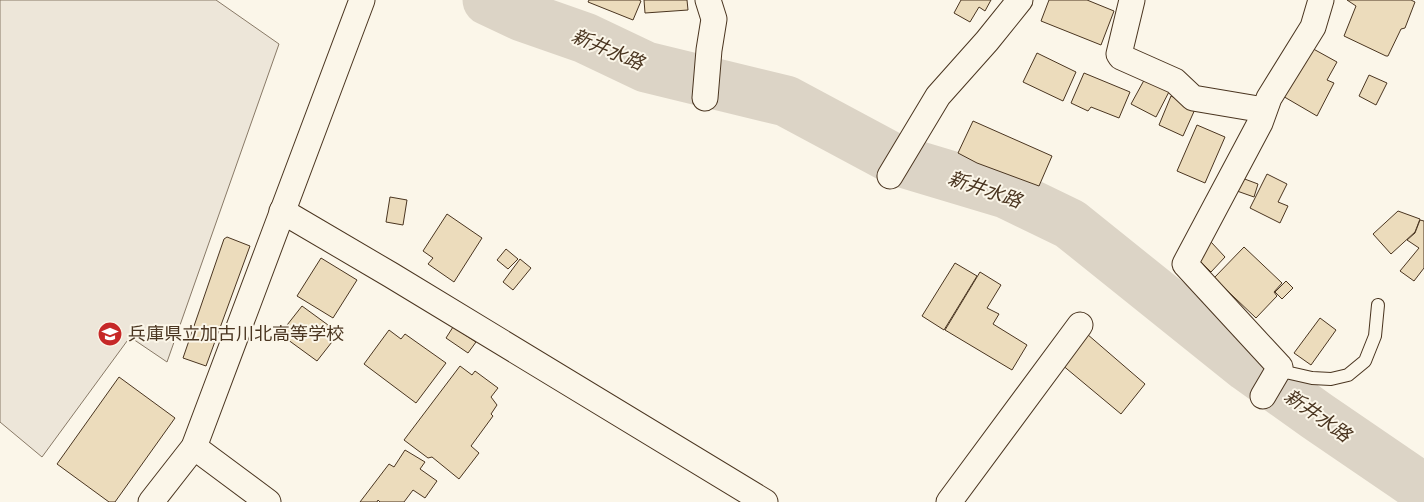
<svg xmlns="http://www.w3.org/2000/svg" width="1424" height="502" font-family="Merriweather,'Noto Sans JP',serif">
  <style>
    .green { fill: #ede6d9; stroke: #887966 }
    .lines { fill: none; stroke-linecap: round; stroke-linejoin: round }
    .river { stroke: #dcd4c6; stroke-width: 51 }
    .building { fill: #ecdcbc; stroke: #4a3520 }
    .service-casing { stroke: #4a3520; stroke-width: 14 }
    .minor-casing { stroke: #4a3520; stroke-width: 27 }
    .service { stroke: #fbf6e9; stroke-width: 12 }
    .minor { stroke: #fbf6e9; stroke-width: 25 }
    .labels { text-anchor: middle; stroke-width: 4; stroke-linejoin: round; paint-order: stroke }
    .poi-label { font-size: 18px; fill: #4a3520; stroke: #fbf6e9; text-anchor: start }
    .water-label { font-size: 19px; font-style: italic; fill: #4a3520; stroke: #fbf6e9 }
  </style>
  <rect width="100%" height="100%" fill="#fbf6e9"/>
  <polygon class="green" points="0,0 216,0 279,44 167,362 130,337 42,457 0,422"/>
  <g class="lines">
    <polyline class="river" points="488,0 522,16 585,38 646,67 786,101 896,160 1006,193 1070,224 1247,366 1317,416 1424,489"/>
  </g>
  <g class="building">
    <polygon points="589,0 639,0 641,1 633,20 588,2"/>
    <polygon points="644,0 687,0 688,10 645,13"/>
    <polygon points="961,0 991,0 985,11 979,7 970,22 954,13"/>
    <polygon points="1049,0 1087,0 1114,11 1101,45 1041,21"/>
    <polygon points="1347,0 1411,0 1415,2 1405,28 1401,29 1388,56 1386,56 1344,36 1356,6"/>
    <polygon points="1308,46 1337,62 1327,80 1334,83 1317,116 1281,95"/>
    <polygon points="1037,53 1076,72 1063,101 1023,82"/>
    <polygon points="1084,73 1130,92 1119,118 1091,107 1088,111 1071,103"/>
    <polygon points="1148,73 1172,86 1156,117 1131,104"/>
    <polygon points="1369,75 1387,83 1376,105 1359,96"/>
    <polygon points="1171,96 1196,107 1183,136 1159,125"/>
    <polygon points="973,121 1052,156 1039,186 977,163 958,153"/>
    <polygon points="1197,125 1225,137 1205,183 1177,171"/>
    <polygon points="1267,174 1287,184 1278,202 1288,206 1280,223 1250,208"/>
    <polygon points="1242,178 1258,184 1254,197 1237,191"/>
    <polygon points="390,197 407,200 403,225 386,222"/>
    <polygon points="1398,211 1420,219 1415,232 1391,254 1373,234"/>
    <polygon points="447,214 482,238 454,282 428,264 433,258 423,251"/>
    <polygon points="1420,220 1424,221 1424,268 1414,281 1400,271 1419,248 1407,240 1415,233"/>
    <polygon points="227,237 250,246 206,366 183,358 224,239"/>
    <polygon points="1211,242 1225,257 1211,272 1196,257"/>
    <polygon points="1244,247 1282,283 1274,292 1277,296 1256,318 1214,278"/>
    <polygon points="506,249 518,259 508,269 497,260"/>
    <polygon points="321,258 357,280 333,318 297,296"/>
    <polygon points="520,259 531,268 513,290 503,282"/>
    <polygon points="955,263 977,276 944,330 922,316"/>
    <polygon points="980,272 1001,285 987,308 999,314 993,324 1027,345 1012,370 945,330"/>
    <polygon points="1286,281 1293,288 1282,299 1275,292"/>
    <polygon points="302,306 339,333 317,361 280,334"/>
    <polygon points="1320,318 1336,330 1311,365 1294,353"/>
    <polygon points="453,327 476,342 468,353 446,338"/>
    <polygon points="389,330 401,339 405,334 446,363 416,403 364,364"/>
    <polygon points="1087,334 1145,384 1121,414 1061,364"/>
    <polygon points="460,366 472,375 475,371 498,388 491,397 497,405 491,414 493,416 471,446 479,453 459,479 432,457 428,458 404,440"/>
    <polygon points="119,377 175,418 115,502 109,502 57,464"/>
    <polygon points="405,450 425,462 420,469 437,481 425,498 413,490 404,502 380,502 378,500 377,502 360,502 389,464 394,467"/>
  </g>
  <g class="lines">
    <defs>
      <polyline id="service" points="1280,367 1290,373 1312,378 1331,379 1348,375 1365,361 1375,336 1378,305"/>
      <g id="minor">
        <polyline points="1132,0 1119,54 1121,57 1175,81 1193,98 1264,110"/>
        <polyline points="705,98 709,50 714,19 708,0"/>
        <polyline points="890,176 938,96 987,41 1020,0"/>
        <polyline points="282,211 391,275 765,502"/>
        <polyline points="1263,396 1280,367 1185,264 1260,123 1269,98 1313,27 1321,0"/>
        <polyline points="194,447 268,502"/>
        <polyline points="151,502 194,447 362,0"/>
        <polyline points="949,502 1080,325"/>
      </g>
    </defs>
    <use href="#service" class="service-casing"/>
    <use href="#minor" class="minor-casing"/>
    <use href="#service" class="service"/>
    <use href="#minor" class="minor"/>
  </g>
  <defs>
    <symbol id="school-disc" viewBox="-11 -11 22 22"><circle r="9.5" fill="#c62828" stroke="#fbf6e9"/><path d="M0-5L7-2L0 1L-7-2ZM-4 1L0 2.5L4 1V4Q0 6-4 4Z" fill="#fff"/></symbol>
  </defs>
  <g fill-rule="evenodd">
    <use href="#school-disc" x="96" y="320" width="28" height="28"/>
  </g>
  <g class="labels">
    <g class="poi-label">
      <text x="128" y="340">兵庫県立加古川北高等学校</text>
    </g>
    <g class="water-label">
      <text transform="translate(608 49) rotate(23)" y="7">新井水路</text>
      <text transform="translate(985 189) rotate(19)" y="7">新井水路</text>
      <text transform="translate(1318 415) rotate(35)" y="7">新井水路</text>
    </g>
  </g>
</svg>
